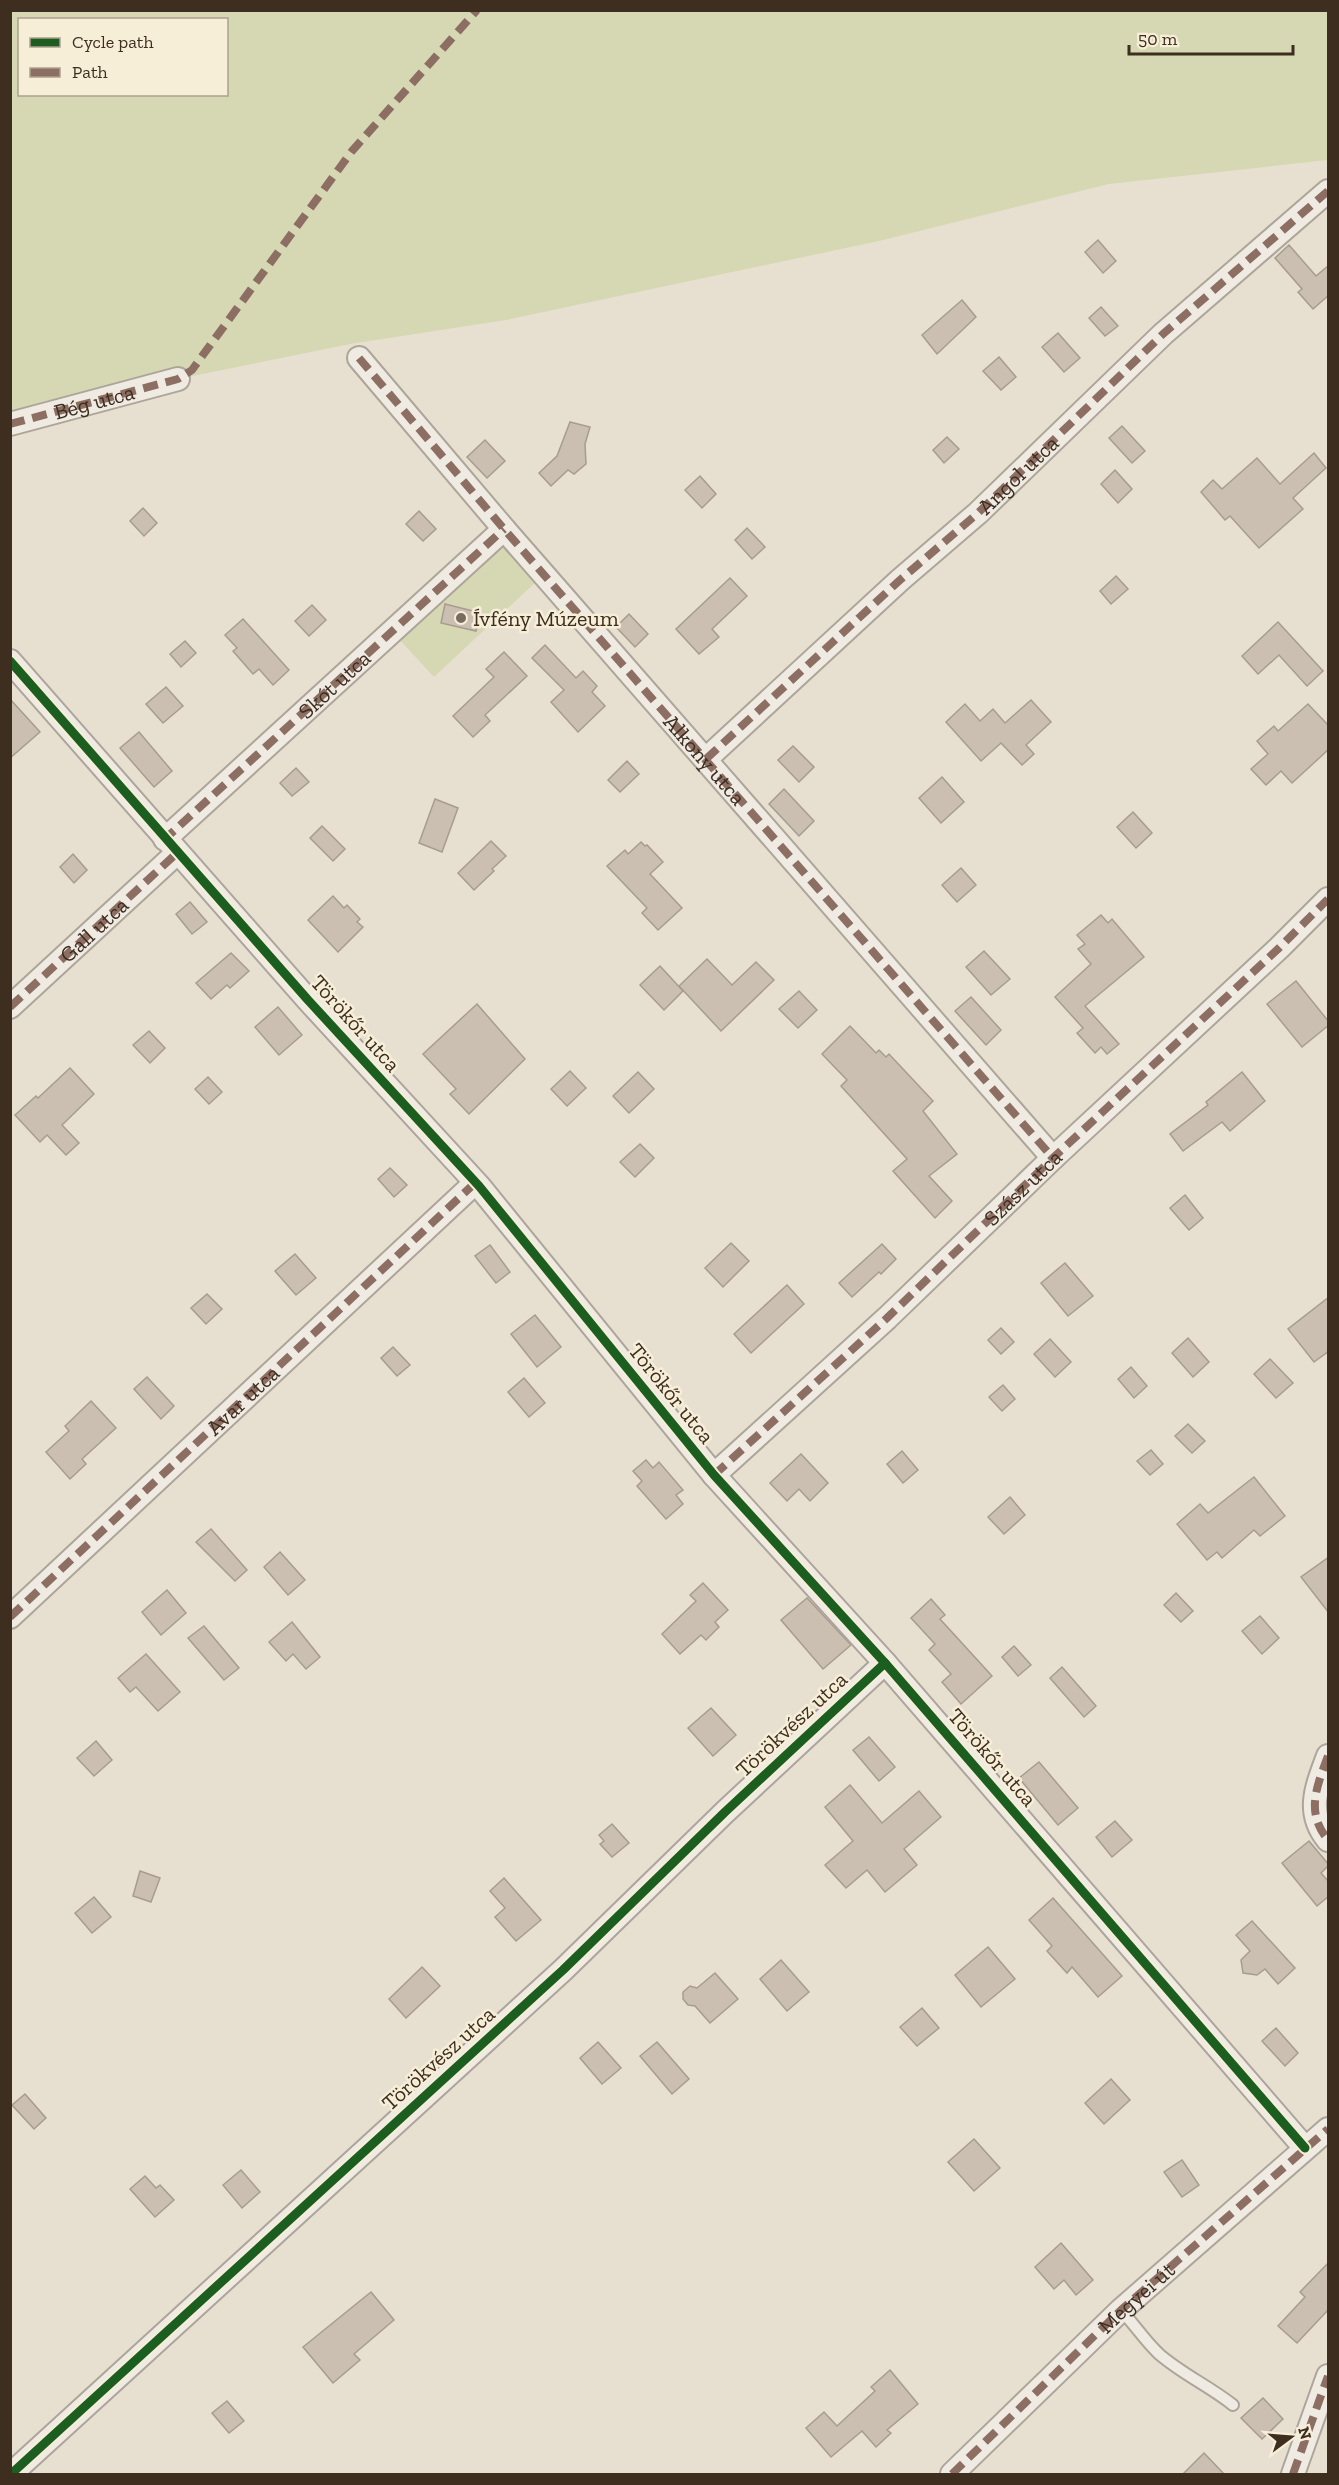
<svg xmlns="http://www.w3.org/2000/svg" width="1339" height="2485" font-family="'Zilla Slab',serif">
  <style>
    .green { fill: #d6d7b3; fill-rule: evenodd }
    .building { fill: #cbbfb2; stroke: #a89c90; stroke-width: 1.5 }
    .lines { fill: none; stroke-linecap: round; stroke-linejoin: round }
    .lane-casing { stroke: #ada599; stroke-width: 14 }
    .street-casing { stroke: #ada599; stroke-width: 26 }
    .lane { stroke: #efebe3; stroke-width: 10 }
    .street { stroke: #efebe3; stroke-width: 22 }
    .quiet { stroke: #8d6e63; stroke-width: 8; stroke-dasharray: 15 8; stroke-linecap: butt }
    .cycleway-casing { stroke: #f7eed8; stroke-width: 13 }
    .cycleway { stroke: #1b5e20; stroke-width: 9 }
    .poi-dot { fill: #786c5e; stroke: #f7eed8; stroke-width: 2 }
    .labels { text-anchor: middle; stroke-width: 5; stroke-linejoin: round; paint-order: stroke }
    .street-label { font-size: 22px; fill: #3d2e20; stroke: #f7eed8 }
    .poi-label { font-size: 22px; fill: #3d2e20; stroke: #f7eed8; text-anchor: start }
  </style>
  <rect width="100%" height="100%" fill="#e7e0d1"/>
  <g class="green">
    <path d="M11,11H1328V160L1109,184L879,241L506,320L350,344L178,379L11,424ZM20,20H226V94H20Z"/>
    <polygon points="507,545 538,580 434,677 397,637 498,546"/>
  </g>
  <g class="building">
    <polygon points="1098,240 1116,261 1103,273 1085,252"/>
    <polygon points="1289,245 1316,276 1329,265 1329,295 1313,309 1298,292 1302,289 1275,258"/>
    <polygon points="962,300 976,317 937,354 922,335"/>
    <polygon points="1101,307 1118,326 1105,336 1089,318"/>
    <polygon points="1058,333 1080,358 1064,372 1042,347"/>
    <polygon points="999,357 1016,377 1001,390 983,371"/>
    <polygon points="570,422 590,427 585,444 586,464 574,474 568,470 551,486 539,473 557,456"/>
    <polygon points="1122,426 1145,451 1132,463 1109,438"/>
    <polygon points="947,437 959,449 944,463 933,450"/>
    <polygon points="485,440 505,461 487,478 467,457"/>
    <polygon points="1314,453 1326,468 1293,498 1303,509 1259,548 1230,516 1225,520 1201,492 1213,480 1222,489 1257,458 1280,484"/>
    <polygon points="1115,470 1132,489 1118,503 1101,484"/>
    <polygon points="700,476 716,494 702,508 685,490"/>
    <polygon points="143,508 157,523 144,536 130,521"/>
    <polygon points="419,511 436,529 423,541 406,524"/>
    <polygon points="747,528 765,547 752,559 735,540"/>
    <polygon points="1116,576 1128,589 1111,604 1100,591"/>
    <polygon points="730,578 747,596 712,629 719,637 699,654 676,629"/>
    <polygon points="445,604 481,613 476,631 441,623"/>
    <polygon points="312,605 326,620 309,636 295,621"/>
    <polygon points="629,614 648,634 635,647 616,627"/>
    <polygon points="243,619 289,670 273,685 259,669 253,674 233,651 237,648 225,635"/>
    <polygon points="1278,622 1323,671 1307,686 1279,655 1258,674 1242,656"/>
    <polygon points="185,641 196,653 181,667 170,654"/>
    <polygon points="545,645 576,678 583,671 597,686 592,692 605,706 578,732 551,702 564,690 532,658"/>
    <polygon points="504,652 527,676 485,715 490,721 473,737 453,716 494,677 486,669"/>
    <polygon points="166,687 183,706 163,723 146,704"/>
    <polygon points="10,699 40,732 10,758"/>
    <polygon points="1031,700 1051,722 1026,745 1034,754 1022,765 1001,743 981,761 946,722 965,704 980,721 993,709 1005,723"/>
    <polygon points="1308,704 1329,726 1329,749 1292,783 1281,771 1266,785 1251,769 1268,754 1257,741 1274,726 1278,731"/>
    <polygon points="139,732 172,771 154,787 120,748"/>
    <polygon points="793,746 814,767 799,782 778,760"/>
    <polygon points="627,761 639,774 620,792 608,780"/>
    <polygon points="296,768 309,782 292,796 280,783"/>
    <polygon points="942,777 964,802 941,823 919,798"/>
    <polygon points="784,789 814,821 799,836 769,804"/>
    <polygon points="435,799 458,808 442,852 419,843"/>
    <polygon points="1133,812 1152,833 1136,848 1117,827"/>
    <polygon points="322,826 345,849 333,861 310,838"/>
    <polygon points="491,841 506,856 492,869 494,871 474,890 458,873"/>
    <polygon points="641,842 645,846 647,845 663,862 650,874 682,908 658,930 642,913 647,908 607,866 625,850 628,854"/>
    <polygon points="73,854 87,870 74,883 60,867"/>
    <polygon points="961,868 976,885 957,902 942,885"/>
    <polygon points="333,896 344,908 347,905 360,919 357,922 363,927 338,952 308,920"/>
    <polygon points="190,902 207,922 192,934 176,914"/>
    <polygon points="1101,915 1108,923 1112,919 1144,957 1085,1006 1119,1044 1107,1054 1101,1047 1095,1053 1077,1033 1083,1028 1055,997 1091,964 1078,949 1085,944 1077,935"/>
    <polygon points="984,951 1010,979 991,995 966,967"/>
    <polygon points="231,953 249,971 230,988 227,985 211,999 196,983"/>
    <polygon points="707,959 732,985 756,962 774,980 721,1031 679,986"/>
    <polygon points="660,966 683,991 664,1010 640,985"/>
    <polygon points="1296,981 1329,1022 1329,1025 1302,1047 1267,1004"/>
    <polygon points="799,991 817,1010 798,1028 779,1009"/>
    <polygon points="971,997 1001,1030 986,1045 955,1011"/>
    <polygon points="477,1004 525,1059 469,1114 450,1094 456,1089 423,1054"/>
    <polygon points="278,1007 302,1035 279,1055 255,1027"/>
    <polygon points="850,1026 876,1053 879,1050 886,1057 889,1054 933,1101 923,1111 957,1154 929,1176 952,1201 935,1218 893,1171 907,1159 841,1086 847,1080 822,1054"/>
    <polygon points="149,1031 165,1048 150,1063 133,1045"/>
    <polygon points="70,1068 94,1094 62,1125 79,1143 66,1155 47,1135 40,1142 15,1115 36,1096 38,1098"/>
    <polygon points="570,1071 586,1088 567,1106 551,1089"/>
    <polygon points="638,1072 654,1089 629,1113 613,1096"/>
    <polygon points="1242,1072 1265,1101 1230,1131 1222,1122 1183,1151 1170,1134 1208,1105 1206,1102"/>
    <polygon points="208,1077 222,1092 209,1104 195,1089"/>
    <polygon points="640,1144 654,1158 635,1177 620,1162"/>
    <polygon points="390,1168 407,1185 394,1197 378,1179"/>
    <polygon points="1185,1195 1203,1218 1189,1230 1170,1208"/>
    <polygon points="731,1243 749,1261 723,1287 705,1268"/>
    <polygon points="882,1244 896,1259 881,1274 879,1272 852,1297 839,1283"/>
    <polygon points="490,1245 510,1272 496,1283 475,1256"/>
    <polygon points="295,1254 316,1278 296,1295 275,1271"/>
    <polygon points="1065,1263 1093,1296 1068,1316 1041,1283"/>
    <polygon points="787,1285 804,1304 751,1353 734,1334"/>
    <polygon points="207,1294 222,1309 206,1324 191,1308"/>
    <polygon points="1329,1297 1329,1351 1314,1362 1288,1329"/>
    <polygon points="535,1315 561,1347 537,1367 511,1334"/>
    <polygon points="1001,1328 1014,1342 1001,1354 988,1340"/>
    <polygon points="1188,1338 1209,1362 1193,1377 1172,1353"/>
    <polygon points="1050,1339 1071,1362 1055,1377 1034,1354"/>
    <polygon points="393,1347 410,1365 397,1376 381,1358"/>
    <polygon points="1270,1359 1293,1383 1276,1398 1254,1374"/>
    <polygon points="1131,1367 1147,1386 1134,1398 1118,1379"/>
    <polygon points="147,1377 174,1406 161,1419 134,1389"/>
    <polygon points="524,1378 545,1403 529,1417 508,1392"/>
    <polygon points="1003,1385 1015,1399 1002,1411 989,1397"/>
    <polygon points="91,1401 116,1428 82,1459 86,1464 70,1479 46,1452 69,1431 65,1426"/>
    <polygon points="1188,1424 1205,1441 1192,1453 1175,1436"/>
    <polygon points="1151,1450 1163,1464 1150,1475 1137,1461"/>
    <polygon points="902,1451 918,1470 903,1483 887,1464"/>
    <polygon points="801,1454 828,1483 810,1501 799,1489 787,1501 770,1483"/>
    <polygon points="646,1460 653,1468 659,1462 683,1490 676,1495 683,1504 666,1519 637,1486 642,1481 633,1471"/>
    <polygon points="1254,1477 1285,1516 1260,1536 1254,1530 1222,1558 1217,1552 1207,1560 1177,1524 1200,1504 1208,1513"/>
    <polygon points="1010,1497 1025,1515 1004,1534 988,1517"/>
    <polygon points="211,1529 247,1570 235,1581 196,1542"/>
    <polygon points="280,1552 305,1580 288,1595 264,1567"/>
    <polygon points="1329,1557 1329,1613 1301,1577"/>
    <polygon points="703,1583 728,1610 715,1622 719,1627 706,1640 701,1635 680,1654 662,1634 696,1601 690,1595"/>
    <polygon points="167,1590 186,1613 161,1635 142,1612"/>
    <polygon points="1176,1593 1193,1611 1181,1622 1164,1605"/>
    <polygon points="807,1598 851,1645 823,1669 781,1620"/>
    <polygon points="931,1599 945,1615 940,1619 992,1676 961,1704 942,1682 951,1674 929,1650 935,1644 911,1618"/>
    <polygon points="1260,1616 1279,1638 1262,1654 1242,1631"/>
    <polygon points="292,1622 320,1657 306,1669 293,1654 286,1661 269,1642"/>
    <polygon points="204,1626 239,1668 224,1680 188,1638"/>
    <polygon points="1014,1646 1031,1665 1018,1676 1002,1657"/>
    <polygon points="146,1654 180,1692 158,1711 136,1687 130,1692 118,1678"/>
    <polygon points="1062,1667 1096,1706 1084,1717 1050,1678"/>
    <polygon points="711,1708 736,1735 713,1756 688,1728"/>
    <polygon points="869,1737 895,1767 879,1781 853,1750"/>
    <polygon points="96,1741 112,1760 94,1776 77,1758"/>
    <polygon points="1039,1762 1078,1808 1058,1825 1019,1778"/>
    <polygon points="850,1785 882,1823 919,1791 941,1817 904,1849 917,1865 885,1892 867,1870 846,1888 825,1865 853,1841 825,1807"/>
    <polygon points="1115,1821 1132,1840 1112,1857 1096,1837"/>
    <polygon points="612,1824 629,1843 612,1857 600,1844 604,1841 599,1835"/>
    <polygon points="1309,1841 1329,1865 1321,1873 1329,1882 1329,1896 1317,1906 1282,1863"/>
    <polygon points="140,1871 160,1878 151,1902 133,1896"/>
    <polygon points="504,1878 541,1920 516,1941 495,1917 505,1908 490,1891"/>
    <polygon points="94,1897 111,1917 92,1933 75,1913"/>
    <polygon points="1053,1898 1122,1976 1098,1997 1072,1967 1067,1973 1047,1951 1052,1946 1029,1920"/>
    <polygon points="1252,1921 1295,1968 1278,1984 1265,1969 1257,1975 1243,1973 1241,1960 1250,1951 1236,1935"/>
    <polygon points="988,1947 1015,1979 981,2007 955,1975"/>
    <polygon points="781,1960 809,1992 787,2011 760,1979"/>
    <polygon points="422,1967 440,1986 406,2018 389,1999"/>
    <polygon points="715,1973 738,1999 710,2023 695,2006 688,2005 683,1999 683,1992 690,1986 697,1988"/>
    <polygon points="922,2008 939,2028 917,2046 900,2027"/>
    <polygon points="1276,2028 1298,2053 1285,2066 1262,2041"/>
    <polygon points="598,2042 621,2068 602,2084 580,2058"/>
    <polygon points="657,2042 689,2079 672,2094 640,2056"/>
    <polygon points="1111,2079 1130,2100 1104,2124 1085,2103"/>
    <polygon points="25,2094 46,2118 34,2129 12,2105"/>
    <polygon points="974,2139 1000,2168 974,2191 948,2162"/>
    <polygon points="1182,2160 1199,2185 1182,2197 1164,2172"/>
    <polygon points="241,2170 260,2192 242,2208 223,2185"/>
    <polygon points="145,2176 156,2188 160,2185 174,2200 155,2217 130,2189"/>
    <polygon points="1061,2243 1093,2280 1076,2295 1064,2280 1054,2289 1035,2267"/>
    <polygon points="1329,2262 1329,2309 1297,2343 1278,2326 1305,2297 1300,2292"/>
    <polygon points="371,2292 394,2320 354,2354 360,2360 333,2383 303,2347"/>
    <polygon points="890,2370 918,2404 887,2430 891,2433 876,2447 862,2431 831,2457 806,2428 824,2412 837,2426 875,2391 871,2387"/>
    <polygon points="1263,2398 1283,2419 1262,2439 1241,2418"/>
    <polygon points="227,2401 244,2421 229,2433 212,2413"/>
    <polygon points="1204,2453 1225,2475 1182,2475"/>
  </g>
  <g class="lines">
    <defs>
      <path id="lane" d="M1121,2310C1134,2324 1145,2341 1159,2354C1182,2374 1209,2386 1233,2405"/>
      <g id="street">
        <path id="s1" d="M359,358L504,529L1053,1158"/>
        <polyline points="10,424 178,379"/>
        <polyline points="10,661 308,1000 479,1186 714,1475 885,1663 1305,2148"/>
        <polyline points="706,759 900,580 978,513 1163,334 1328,191"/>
        <polyline points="165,839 504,529"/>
        <path id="s2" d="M10,1007L177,853"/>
        <polyline points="714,1475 887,1318 1053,1158 1279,948 1328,899"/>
        <polyline points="10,1617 475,1183"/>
        <path d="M1328,1756C1317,1786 1305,1812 1328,1840"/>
        <polyline points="11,2474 563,1970 725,1812 885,1663"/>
        <path id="s3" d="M952,2474L1121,2310L1328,2129"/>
        <polyline points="1293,2474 1328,2376"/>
      </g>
    </defs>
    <use href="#lane" class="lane-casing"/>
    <use href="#street" class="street-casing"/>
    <use href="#lane" class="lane"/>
    <use href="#street" class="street"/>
    <g class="quiet">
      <polyline points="359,358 504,529 1053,1158"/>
      <path id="s4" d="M10,424L178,379L192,370L352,151L477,10"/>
      <path id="s5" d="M706,759L900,580L978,513L1163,334L1328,191"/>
      <path id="s6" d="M163,837L165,839L504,529"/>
      <polyline points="10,1007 177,853 182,858"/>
      <path id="s7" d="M714,1475L887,1318L1053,1158L1279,948L1328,899"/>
      <path id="s8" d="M10,1617L475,1183"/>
      <path d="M1328,1756C1317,1786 1305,1812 1328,1840"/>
      <polyline points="952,2474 1121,2310 1328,2129"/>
      <polyline points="1293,2474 1328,2376"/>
    </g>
    <defs>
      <g id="cycleway">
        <polyline points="10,661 308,1000 479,1186 714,1475 885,1663 1305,2148"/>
        <polyline points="11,2474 563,1970 725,1812 885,1663"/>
      </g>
    </defs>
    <use href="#cycleway" class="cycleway-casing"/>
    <use href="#cycleway" class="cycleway"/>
  </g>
  <circle class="poi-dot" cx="461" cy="618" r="6"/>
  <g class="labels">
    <g class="street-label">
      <text dy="8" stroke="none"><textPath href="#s4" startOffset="87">Bég utca</textPath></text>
      <text dy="8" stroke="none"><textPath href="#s5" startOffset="422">Angol utca</textPath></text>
      <text dy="8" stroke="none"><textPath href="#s6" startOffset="232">Skót utca</textPath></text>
      <text dy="8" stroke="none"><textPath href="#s1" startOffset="530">Alkony utca</textPath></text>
      <text dy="8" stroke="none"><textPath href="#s2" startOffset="114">Gall utca</textPath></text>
      <text transform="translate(356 1023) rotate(48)" y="8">Törökőr utca</text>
      <text dy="8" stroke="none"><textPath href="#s7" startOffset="422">Szász utca</textPath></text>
      <text transform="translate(672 1393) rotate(51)" y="8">Törökőr utca</text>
      <text dy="8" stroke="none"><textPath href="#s8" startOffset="318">Avar utca</textPath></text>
      <text transform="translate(791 1724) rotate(-43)" y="8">Törökvész utca</text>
      <text transform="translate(993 1757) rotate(49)" y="8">Törökőr utca</text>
      <text transform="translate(438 2058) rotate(-42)" y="8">Törökvész utca</text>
      <text dy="8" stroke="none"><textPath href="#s3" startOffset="255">Megyei út</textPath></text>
    </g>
    <g class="poi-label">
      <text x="473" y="626">Ívfény Múzeum</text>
    </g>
  </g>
  <rect width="1339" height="2485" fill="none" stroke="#3d2e20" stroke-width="24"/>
  <rect x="18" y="18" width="210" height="78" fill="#f7eed8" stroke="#ada18e" stroke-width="1.5"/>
  <rect x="30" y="38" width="30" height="9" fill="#1b5e20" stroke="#ada18e" stroke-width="1.5"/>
  <text x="72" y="48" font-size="18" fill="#3d2e20">Cycle path</text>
  <rect x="30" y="68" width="30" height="9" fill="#8d6e63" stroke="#ada18e" stroke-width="1.5"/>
  <text x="72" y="78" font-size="18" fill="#3d2e20">Path</text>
  <g transform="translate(1291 2437) rotate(74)" stroke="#f7eed8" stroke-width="4.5" paint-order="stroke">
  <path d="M0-4.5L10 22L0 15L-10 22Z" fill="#3d2e20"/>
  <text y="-9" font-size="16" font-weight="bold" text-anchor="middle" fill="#3d2e20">N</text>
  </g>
  <path d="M1129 45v9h164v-9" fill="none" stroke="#3d2e20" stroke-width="3"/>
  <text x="1138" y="45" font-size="18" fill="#3d2e20" stroke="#f7eed8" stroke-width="4.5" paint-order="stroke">50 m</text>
</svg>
